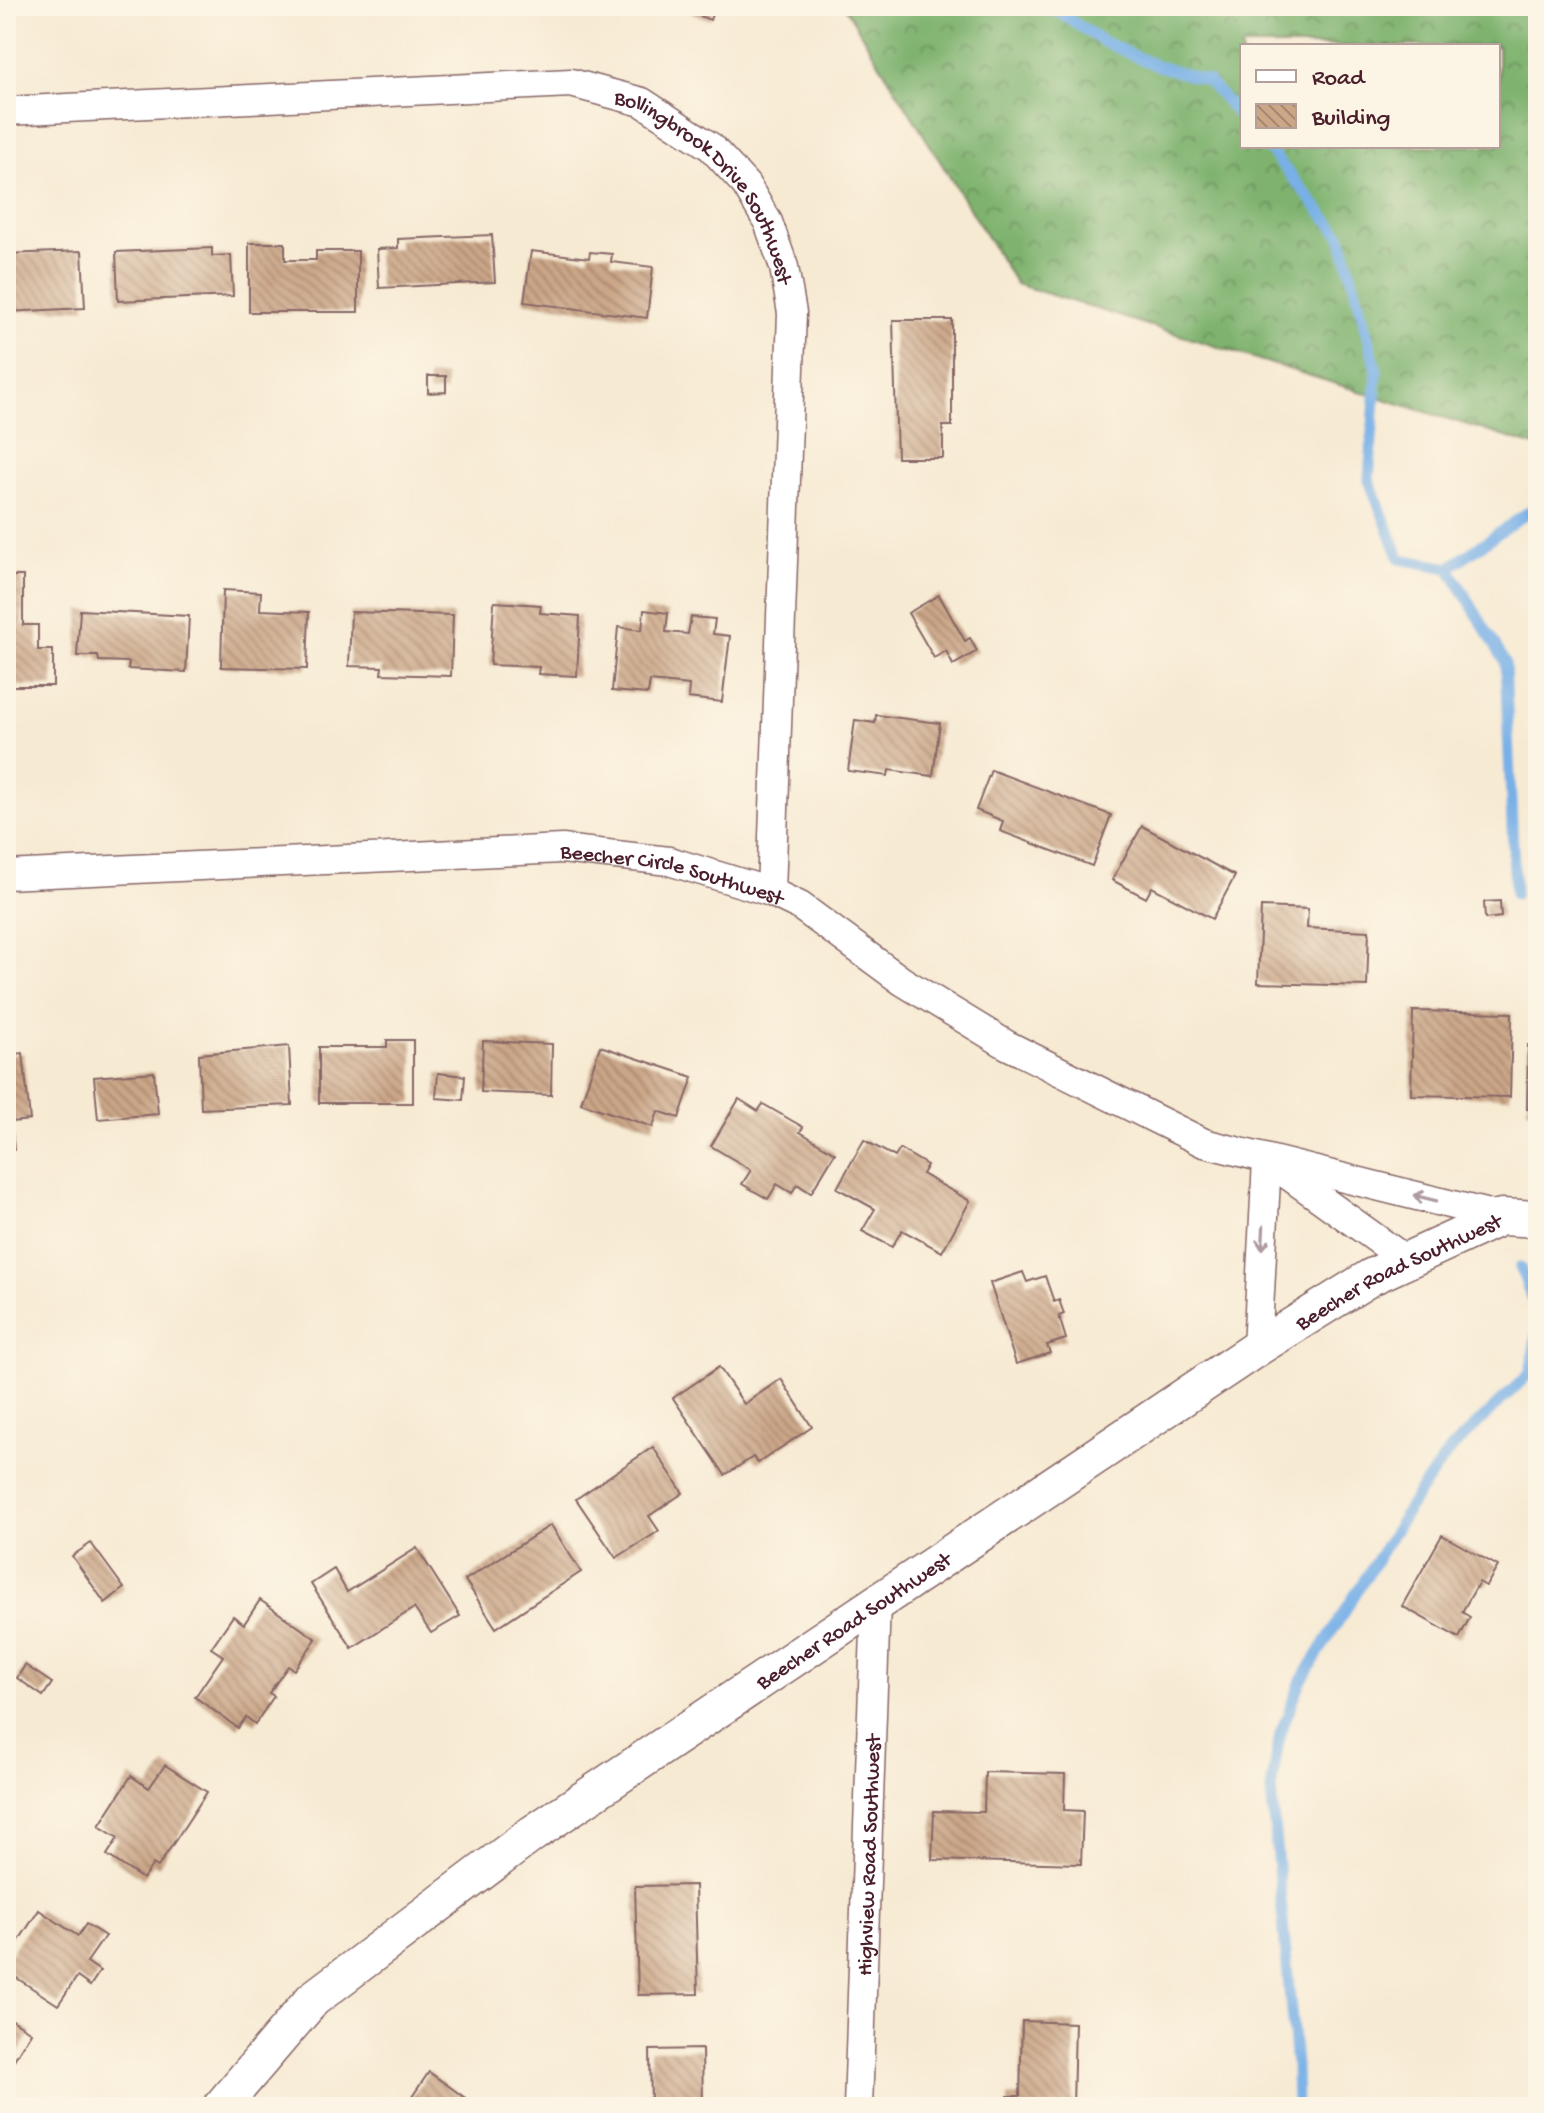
<svg xmlns="http://www.w3.org/2000/svg" width="1544" height="2113" font-family="'Gochi Hand',sans-serif">
  <style>
    .forest { fill: url(#forest-crowns); stroke: #64684c; stroke-width: 2; fill-rule: evenodd }
    .lines { fill: none; stroke-linecap: round; stroke-linejoin: round }
    .stream { stroke: #78b0e7; stroke-width: 11 }
    .building { fill: url(#building-back-hatch) }
    .minor-casing { stroke: #876666; stroke-width: 31 }
    .tertiary-casing { stroke: #876666; stroke-width: 39 }
    .minor { stroke: #fff; stroke-width: 28 }
    .tertiary { stroke: #fff; stroke-width: 36 }
    .oneway { stroke: #ae9aa0 }
    .labels { text-anchor: middle; stroke-width: 7; stroke-linejoin: round; paint-order: stroke }
    .street-label { font-size: 22px; fill: #4a1f2b; stroke: #fcf5e5 }
  </style>
  <defs>
    <pattern id="forest-crowns" width="20" height="18" patternUnits="userSpaceOnUse" patternTransform="scale(2)"><rect width="20" height="18" fill="#7eb26e"/><path d="M2 6a3 3 0 1 1 6 0M12 15a3 3 0 1 1 6 0" fill="none" stroke="#69905b"/></pattern>
    <pattern id="building-back-hatch" width="6" height="6" patternUnits="userSpaceOnUse" patternTransform="scale(2)"><rect width="6" height="6" fill="#cba687"/><path d="M-1 5l2 2M0 0l6 6M5-1l2 2" fill="none" stroke="#a7876f"/></pattern>
  </defs>
  <rect width="100%" height="100%" fill="#fcf5e5"/>
  <filter id="ink" filterUnits="userSpaceOnUse"><feTurbulence type="fractalNoise" baseFrequency=".0125" numOctaves="2"/><feDisplacementMap in="SourceGraphic" scale="16" xChannelSelector="R" yChannelSelector="G"/><feConvolveMatrix kernelMatrix="1 2 1 2 8 2 1 2 1" color-interpolation-filters="sRGB"/></filter>
  <filter id="wash" filterUnits="userSpaceOnUse"><feTurbulence type="fractalNoise" baseFrequency=".006" numOctaves="4" result="noise"/><feDisplacementMap in="SourceGraphic" scale="32" xChannelSelector="R" yChannelSelector="G"/><feGaussianBlur stdDeviation="1.8" result="paint"/><feColorMatrix in="noise" values="0 0 0 0 0 0 0 0 0 0 0 0 0 0 0 0 0 1.4 0 .05"/><feComposite in="paint" operator="in"/></filter>
  <g filter="url(#wash)">
    <rect width="100%" height="100%" fill="#f7ead3"/>
    <path class="forest" d="M844,6H1538V447L1016,284ZM1242,46H1498V146H1242Z"/>
    <g class="lines">
      <g class="stream">
        <polyline points="1049,6 1104,42 1155,65 1208,81 1242,119"/>
        <polyline points="1266,146 1341,236 1377,371 1369,480 1400,559 1449,568 1538,505"/>
        <polyline points="1449,568 1505,662 1515,894"/>
        <polyline points="1520,1267 1538,1315"/>
        <polyline points="1297,2107 1296,2065 1271,1790 1280,1734 1300,1683 1417,1495 1450,1450 1530,1373 1538,1326"/>
      </g>
    </g>
    <g id="blocks">
      <g class="building">
        <polygon points="674,6 715,6 710,20"/>
        <polygon points="492,235 495,282 379,288 377,249 398,248 398,239"/>
        <polygon points="249,243 285,243 285,260 316,260 316,251 358,251 358,312 249,312"/>
        <polygon points="212,248 212,256 231,255 233,296 118,301 116,252"/>
        <polygon points="82,251 85,308 6,312 6,254"/>
        <polygon points="531,251 589,258 590,252 612,254 611,262 653,267 647,318 524,302"/>
        <polygon points="893,320 952,320 952,426 943,426 943,458 897,458"/>
        <polygon points="428,376 446,376 446,392 428,393"/>
        <polygon points="6,576 23,576 23,625 38,625 38,650 53,650 53,686 6,686"/>
        <polygon points="223,590 261,592 260,610 309,612 307,669 221,667"/>
        <polygon points="939,595 965,641 970,638 977,651 953,665 946,651 934,658 908,613"/>
        <polygon points="494,602 541,605 540,613 580,616 577,676 538,674 539,667 490,665"/>
        <polygon points="80,610 189,616 186,672 128,669 129,662 99,661 98,656 77,656"/>
        <polygon points="644,610 668,613 666,632 688,634 691,617 715,619 713,634 730,636 722,702 688,698 689,685 650,681 648,694 612,691 618,627 642,630"/>
        <polygon points="351,612 453,615 451,676 381,674 382,667 349,666"/>
        <polygon points="876,715 940,723 933,776 889,770 888,776 848,771 855,720 875,723"/>
        <polygon points="991,770 1111,815 1092,866 1000,831 1003,821 976,810"/>
        <polygon points="1142,826 1235,876 1212,919 1152,887 1146,898 1112,880"/>
        <polygon points="1500,901 1501,917 1485,919 1484,902"/>
        <polygon points="1261,907 1308,909 1307,928 1369,931 1367,986 1258,983"/>
        <polygon points="1413,1011 1512,1013 1510,1097 1411,1095"/>
        <polygon points="387,1040 413,1040 413,1103 319,1103 319,1047 387,1047"/>
        <polygon points="483,1041 552,1044 551,1095 481,1092"/>
        <polygon points="1528,1045 1538,1045 1538,1110 1527,1109"/>
        <polygon points="289,1046 292,1105 201,1109 199,1054"/>
        <polygon points="600,1046 693,1077 679,1118 658,1111 653,1127 581,1103"/>
        <polygon points="23,1053 30,1120 11,1122 14,1150 6,1151 6,1055"/>
        <polygon points="154,1072 158,1114 98,1119 94,1077"/>
        <polygon points="438,1073 465,1076 463,1100 436,1098"/>
        <polygon points="739,1099 758,1111 763,1104 803,1127 800,1132 835,1153 811,1193 797,1184 792,1193 777,1184 768,1199 742,1184 751,1170 711,1146"/>
        <polygon points="864,1140 895,1157 900,1149 927,1165 922,1174 970,1201 942,1252 902,1230 892,1247 862,1231 875,1209 837,1188"/>
        <polygon points="1023,1272 1027,1282 1045,1276 1054,1302 1059,1300 1064,1314 1059,1316 1066,1339 1047,1345 1050,1353 1016,1364 990,1283"/>
        <polygon points="719,1367 744,1404 781,1379 812,1427 758,1463 753,1457 725,1475 673,1398"/>
        <polygon points="653,1447 683,1493 649,1516 659,1531 616,1558 576,1499"/>
        <polygon points="551,1525 581,1572 496,1628 465,1580"/>
        <polygon points="1442,1535 1498,1566 1486,1586 1479,1582 1462,1612 1470,1617 1459,1638 1402,1606"/>
        <polygon points="91,1543 124,1588 105,1603 72,1556"/>
        <polygon points="417,1548 460,1616 431,1633 414,1608 352,1648 311,1584 334,1569 347,1592"/>
        <polygon points="260,1600 316,1639 294,1670 288,1666 269,1693 274,1696 255,1724 246,1717 238,1728 195,1697 223,1656 211,1648 233,1616 244,1624"/>
        <polygon points="25,1665 52,1683 43,1696 17,1678"/>
        <polygon points="165,1765 207,1792 158,1867 153,1864 143,1879 107,1855 118,1838 99,1826 131,1776 149,1788"/>
        <polygon points="985,1772 1065,1774 1064,1810 1083,1811 1081,1864 932,1860 934,1811 984,1812"/>
        <polygon points="695,1885 698,1994 638,1995 635,1886"/>
        <polygon points="39,1910 78,1936 86,1924 105,1936 87,1962 100,1971 90,1986 77,1977 58,2005 6,1971 6,1960"/>
        <polygon points="6,2016 31,2032 6,2073"/>
        <polygon points="1022,2021 1075,2023 1073,2107 1008,2107 1008,2096 1020,2096"/>
        <polygon points="702,2049 703,2107 651,2107 650,2050"/>
        <polygon points="429,2072 478,2107 405,2107"/>
      </g>
    </g>
  </g>
  <g filter="url(#ink)">
    <use href="#blocks" fill-opacity="0" stroke="#876666" stroke-width="2"/>
    <g class="lines">
      <defs>
        <g id="minor">
          <path id="s1" d="M6,111L571,83L642,102L711,147L746,185L768,222L784,267L792,313L771,892"/>
          <path id="s2" d="M6,875L562,849L669,861L771,892L800,906L902,981L1007,1045L1204,1143L1501,1217"/>
          <polyline points="1278,1168 1406,1260"/>
          <polyline points="1257,1348 1267,1161"/>
          <path id="s3" d="M858,2107L876,1603"/>
        </g>
        <g id="tertiary">
          <path id="s4" d="M221,2107L313,1999L532,1834L1257,1348L1371,1277L1501,1217L1538,1219"/>
        </g>
      </defs>
      <use href="#minor" class="minor-casing"/>
      <use href="#tertiary" class="tertiary-casing"/>
      <use href="#minor" class="minor"/>
      <use href="#tertiary" class="tertiary"/>
    </g>
    <defs><path id="oneway-shaft" d="M-6 0H5M1.5-3L5.5 0L1.5 3" fill="none" stroke-width="1.6" stroke-linecap="round" stroke-linejoin="round" transform="scale(2)"/></defs>
    <g class="oneway">
      <use href="#oneway-shaft" transform="translate(1425 1198) rotate(-166)"/>
      <use href="#oneway-shaft" transform="translate(1263 1238) rotate(93)"/>
    </g>
  </g>
  <g class="labels">
    <g class="street-label">
      <text dy="8" stroke="none"><textPath href="#s1" startOffset="746">Bollingbrook Drive Southwest</textPath></text>
      <text dy="8" stroke="none"><textPath href="#s2" startOffset="670">Beecher Circle Southwest</textPath></text>
      <text dy="8" stroke="none"><textPath href="#s4" startOffset="1450">Beecher Road Southwest</textPath></text>
      <text dy="8" stroke="none"><textPath href="#s4" startOffset="802">Beecher Road Southwest</textPath></text>
      <text dy="8" stroke="none"><textPath href="#s3" startOffset="252">Highview Road Southwest</textPath></text>
    </g>
  </g>
  <rect width="1544" height="2113" fill="none" stroke="#fcf5e5" stroke-width="32"/>
  <rect x="1240" y="44" width="260" height="104" fill="#fcf5e5" stroke="#b59f9b" stroke-width="2"/>
  <rect x="1256" y="70" width="40" height="12" fill="#ffffff" stroke="#b59f9b" stroke-width="2"/>
  <text x="1312" y="84" font-size="24" fill="#4a1f2b">Road</text>
  <rect x="1256" y="104" width="40" height="24" fill="url(#building-back-hatch)" stroke="#b59f9b" stroke-width="2"/>
  <text x="1312" y="124" font-size="24" fill="#4a1f2b">Building</text>
</svg>
